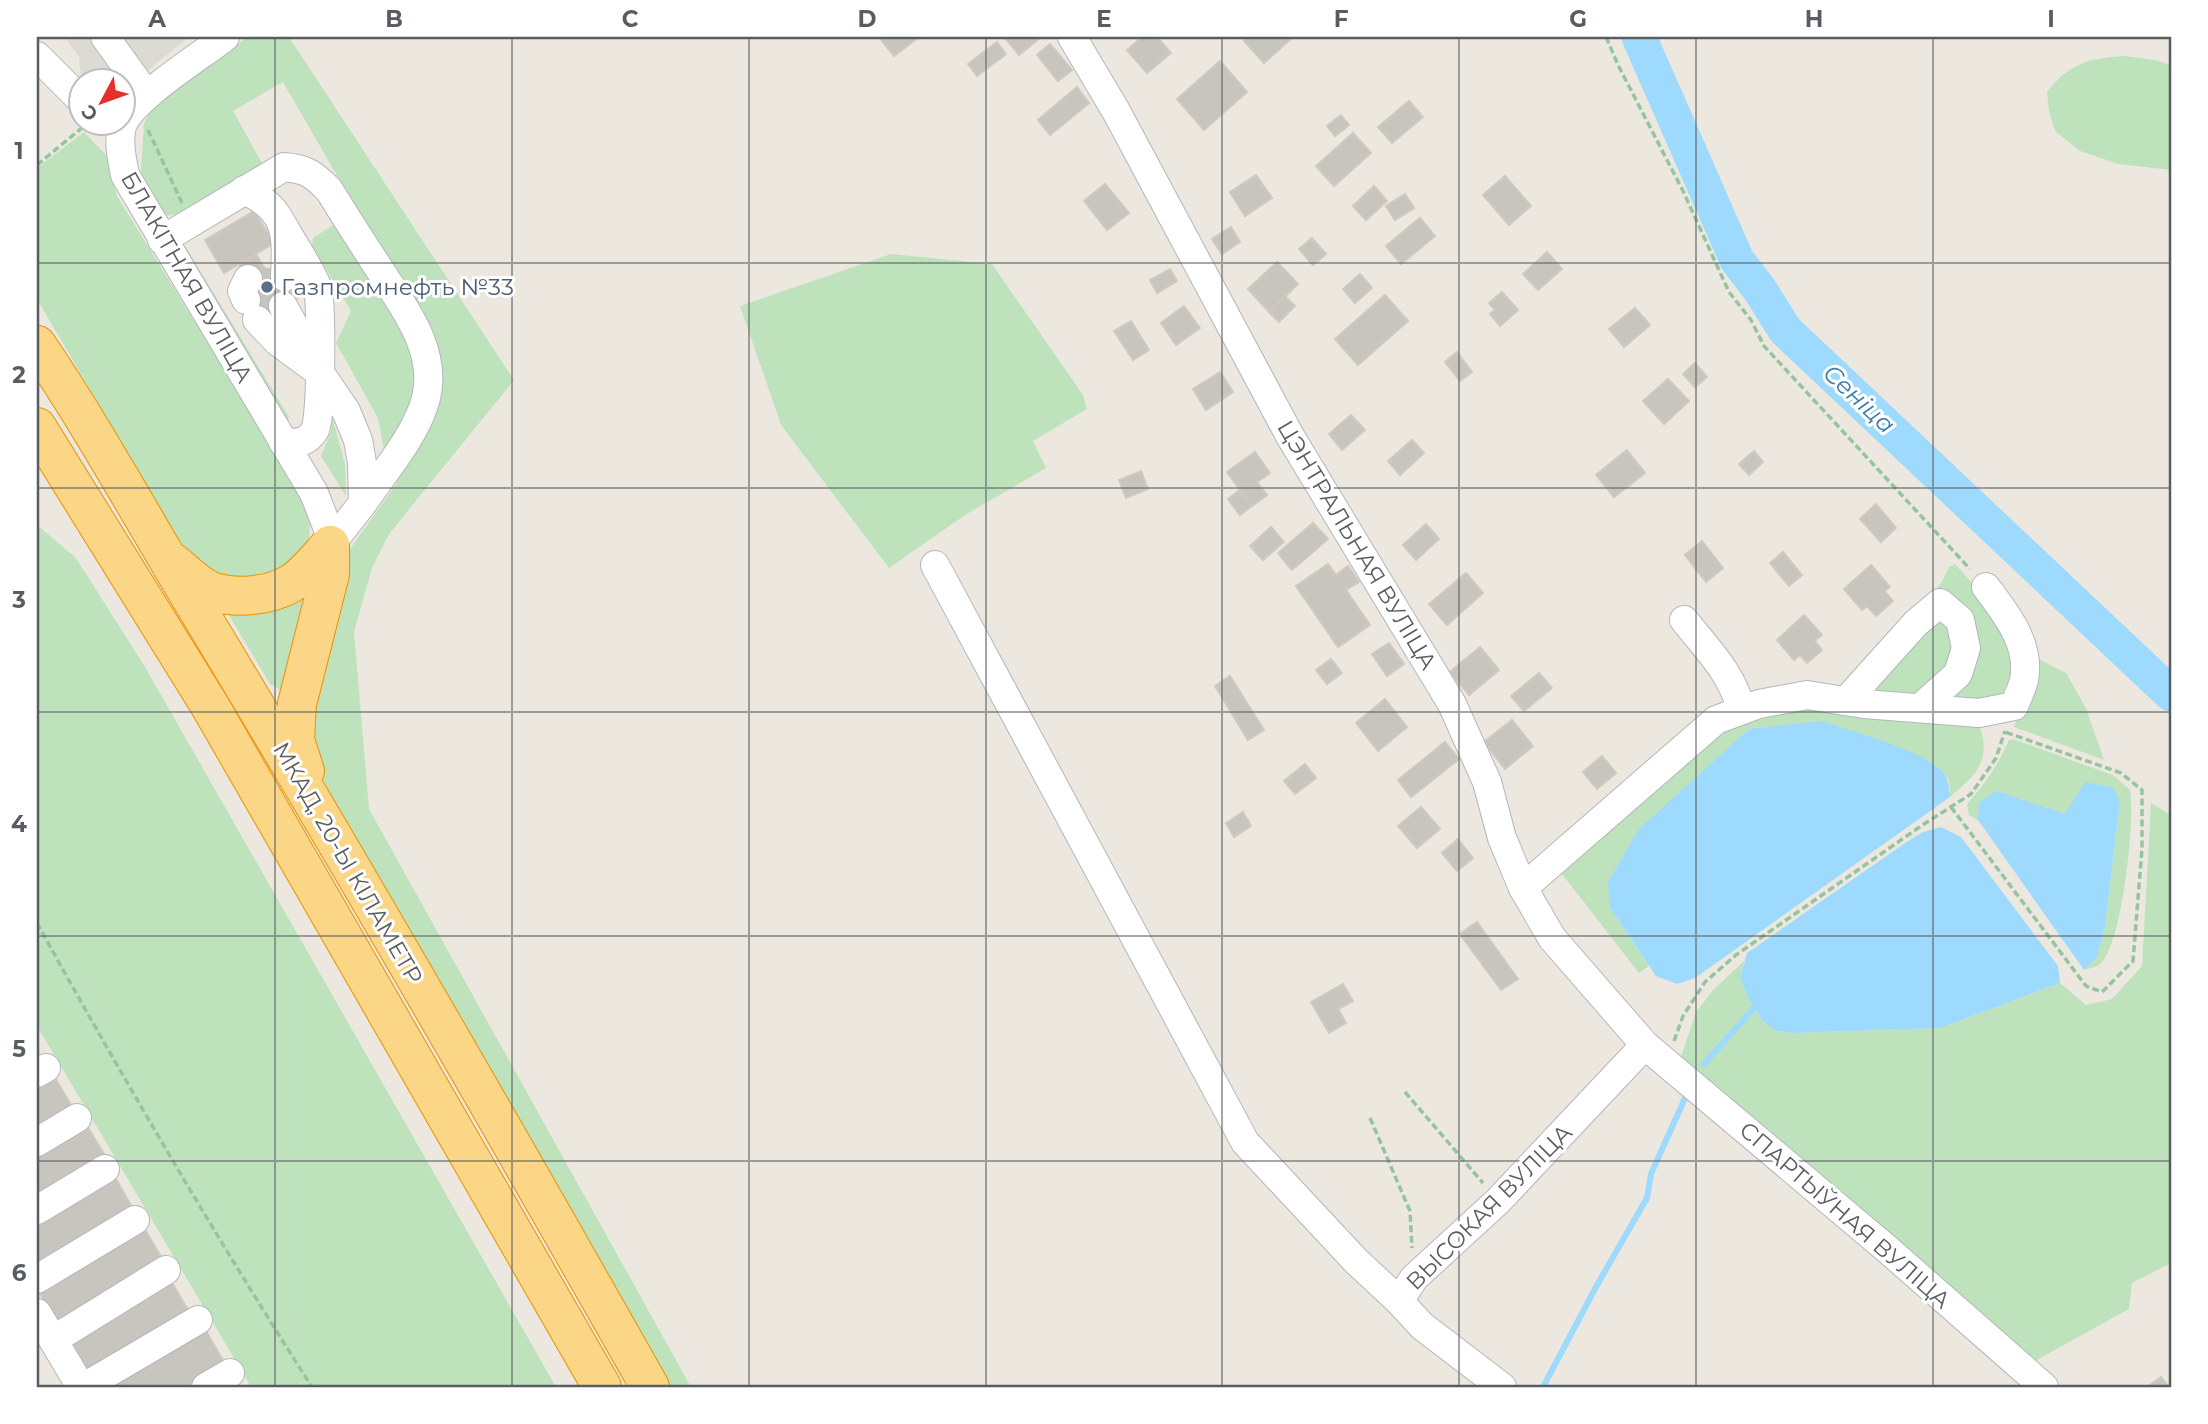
<svg xmlns="http://www.w3.org/2000/svg" width="2208" height="1424" font-family="Montserrat,sans-serif">
  <style>
    .industrial { fill: #dddad4 }
    .green { fill: #bee3bc }
    .water { fill: #9edafe }
    .lines { fill: none; stroke-linecap: round; stroke-linejoin: round }
    .stream { stroke: #9edafe; stroke-width: 6 }
    .river { stroke: #9edafe; stroke-width: 35 }
    .building { fill: #c8c5bf; stroke: #d0c9be; stroke-width: 2 }
    .minor-tunnel { stroke: #c7c5c0; stroke-width: 28; stroke-dasharray: 28 14; stroke-linecap: butt }
    .minor-casing { stroke: #b3b6bb; stroke-width: 30 }
    .highway-casing { stroke: #e89203; stroke-width: 40 }
    .path { stroke: #95c4a0; stroke-width: 3.5; stroke-dasharray: 7 3.5; stroke-linecap: butt }
    .minor { stroke: #fff; stroke-width: 28 }
    .highway { stroke: #fbd687; stroke-width: 38 }
    .grid { fill: none; stroke: #595d61; stroke-width: 2; stroke-opacity: 0.55 }
    .service-dot { fill: #5c6f8a; stroke: #fff; stroke-width: 2.5 }
    .labels { text-anchor: middle; stroke-width: 6; stroke-linejoin: round; paint-order: stroke }
    .street-label { font-size: 23px; fill: #595d61; stroke: #fff }
    .service-label { font-size: 23px; fill: #4e5e75; stroke: #fff; text-anchor: start }
    .water-label { font-size: 24px; font-style: italic; fill: #3c7bae; stroke: #fff }
    .neatline { fill: none; stroke: #595d61; stroke-width: 2.5 }
    .grid-label { font-size: 23px; text-anchor: middle; font-weight: bold; fill: #595d61 }
  </style>
  <rect width="100%" height="100%" fill="#ece8e0"/>
  <polygon class="industrial" points="65,37 189,37 123,90 122,80 81,80 79,57"/>
  <g class="green">
    <polygon points="248,37 289,37 514,380 389,534 372,568 354,632 369,809 691,1387 671,1387 318,772 306,737 336,582 350,549 397,483 394,479 430,414 419,318 283,82 233,111 262,163 178,214 164,216 140,188 144,123 156,103"/>
    <path d="M2125,56L2155,60L2171,65V170L2118,164L2080,151L2055,131L2049,111L2047,92C2069,63 2090,58 2125,56Z"/>
    <polygon points="84,132 106,155 117,196 300,492 310,517 309,541 266,584 197,573 37,299 37,168"/>
    <polygon points="312,190 322,197 404,328 416,356 413,402 385,455 378,418 336,343 351,311 312,246 313,238 333,225"/>
    <polygon points="185,246 289,417 285,427 182,252"/>
    <polygon points="891,254 992,264 1083,395 1087,409 1033,441 1046,468 965,515 889,568 781,425 740,306"/>
    <polygon points="332,417 345,464 346,496 321,456 331,432"/>
    <polygon points="37,525 76,558 145,667 556,1387 251,1387 37,1026"/>
    <polygon points="1955,564 1982,594 2015,660 2005,705 1931,702 1970,650 1935,591 1943,580 1949,567"/>
    <polygon points="321,572 283,692 270,684 221,602"/>
    <polygon points="1940,609 1962,647 1920,702 1861,695"/>
    <polygon points="2033,656 2066,673 2086,708 2104,760 2014,727 2029,685"/>
    <path d="M1811,707L1979,724C1992,761 1977,774 1950,797C1950,793 1950,785 1949,781C1942,761 1900,749 1882,742L1610,908L1649,966L1639,973L1562,874L1710,739L1731,726Z"/>
    <path d="M2013,739L2113,775L2130,790C2135,822 2123,935 2103,961C2098,967 2092,968 2084,970L2097,957L2105,926L2120,801L2065,814L2048,810L1979,803L1978,820L1969,815L1967,804C1985,784 1998,765 2009,740Z"/>
    <polygon points="2151,803 2171,815 2171,1263 2132,1283 2129,1309 2035,1361 1680,1060 1696,1012 1713,990 1744,961 1740,977 1776,1031 1793,1033 1940,1028 2060,983 2086,1005 2112,999 2142,966"/>
  </g>
  <g class="water">
    <path d="M1822,721C1851,731 1917,749 1939,768C1949,776 1949,786 1950,797L1695,978L1677,984L1656,976L1610,908L1608,882L1639,829L1749,729Z"/>
    <polygon points="2085,782 2112,787 2120,801 2105,926 2097,957 2084,970 1978,820 1979,803 1996,791 2065,814"/>
    <polygon points="1941,827 1961,837 2058,966 2060,983 1940,1028 1793,1033 1776,1031 1763,1021 1750,1001 1740,977 1747,953 1905,843 1923,832"/>
  </g>
  <g class="lines">
    <g class="stream">
      <polyline points="1704,1064 1754,1008"/>
      <polyline points="1543,1387 1597,1285 1647,1198 1651,1174 1685,1098"/>
    </g>
    <polyline class="river" points="1639,37 1737,260 1760,290 1785,330 2171,694"/>
  </g>
  <g class="building">
    <polygon points="879,37 919,37 894,56"/>
    <polygon points="1006,37 1041,37 1019,55 1005,38"/>
    <polygon points="1142,37 1157,37 1171,53 1147,73 1127,50"/>
    <polygon points="1248,37 1293,37 1264,63 1244,41"/>
    <polygon points="997,42 1006,54 977,76 968,64"/>
    <polygon points="1050,44 1072,70 1058,81 1037,55"/>
    <polygon points="1220,61 1247,92 1204,130 1177,99"/>
    <polygon points="1077,87 1089,103 1050,135 1038,120"/>
    <polygon points="1409,101 1423,117 1392,143 1378,127"/>
    <polygon points="1341,115 1349,125 1335,136 1327,126"/>
    <polygon points="1353,133 1371,153 1334,186 1316,166"/>
    <polygon points="1256,175 1272,198 1245,216 1230,192"/>
    <polygon points="1505,176 1531,206 1509,225 1483,195"/>
    <polygon points="1105,184 1129,213 1107,230 1084,201"/>
    <polygon points="1374,186 1387,201 1366,220 1353,206"/>
    <polygon points="1405,194 1414,208 1395,220 1386,206"/>
    <polygon points="254,211 274,243 224,273 205,240"/>
    <polygon points="1420,218 1435,236 1401,264 1386,246"/>
    <polygon points="1231,227 1240,242 1222,254 1212,239"/>
    <polygon points="1312,238 1326,254 1313,265 1299,249"/>
    <polygon points="1547,252 1562,269 1538,290 1523,274"/>
    <polygon points="256,254 273,283 293,272 305,294 251,323 256,294 239,264"/>
    <polygon points="1277,262 1298,284 1269,312 1248,289"/>
    <polygon points="1170,269 1177,281 1157,293 1150,280"/>
    <polygon points="1360,274 1372,288 1355,303 1343,289"/>
    <polygon points="1502,292 1518,310 1500,326 1490,314 1495,310 1489,303"/>
    <polygon points="1385,295 1408,321 1358,365 1335,339"/>
    <polygon points="1285,296 1295,306 1279,322 1269,312"/>
    <polygon points="1184,306 1200,328 1176,345 1161,323"/>
    <polygon points="1635,308 1650,325 1624,347 1609,329"/>
    <polygon points="1131,321 1149,350 1133,360 1114,331"/>
    <polygon points="1457,352 1472,372 1460,381 1445,362"/>
    <polygon points="1695,363 1707,377 1695,387 1683,374"/>
    <polygon points="1220,372 1233,392 1206,410 1193,389"/>
    <polygon points="1668,379 1689,401 1664,424 1643,401"/>
    <polygon points="1351,415 1365,430 1342,450 1329,434"/>
    <polygon points="1412,440 1424,453 1400,475 1388,461"/>
    <polygon points="1627,450 1645,473 1614,497 1596,475"/>
    <polygon points="1754,451 1763,462 1749,475 1739,464"/>
    <polygon points="1255,452 1270,473 1257,482 1267,495 1252,506 1227,472"/>
    <polygon points="1141,471 1148,489 1126,498 1119,480"/>
    <polygon points="1240,490 1252,506 1240,515 1228,499"/>
    <polygon points="1876,504 1896,528 1881,542 1860,519"/>
    <polygon points="1313,523 1328,539 1292,570 1278,553"/>
    <polygon points="1426,524 1439,539 1416,560 1403,545"/>
    <polygon points="1271,527 1284,542 1263,560 1250,546"/>
    <polygon points="1702,541 1723,568 1706,582 1685,555"/>
    <polygon points="1783,552 1802,575 1789,586 1770,563"/>
    <polygon points="1328,564 1336,575 1348,566 1359,582 1346,590 1370,625 1338,647 1296,586"/>
    <polygon points="1871,565 1890,587 1884,591 1893,601 1876,616 1867,606 1862,610 1844,589"/>
    <polygon points="1466,573 1483,593 1447,625 1429,604"/>
    <polygon points="1804,615 1822,635 1815,641 1822,650 1807,663 1800,655 1794,660 1777,640"/>
    <polygon points="1389,643 1404,664 1387,676 1372,654"/>
    <polygon points="1480,647 1499,670 1469,695 1450,672"/>
    <polygon points="1331,659 1342,673 1327,684 1316,670"/>
    <polygon points="1539,673 1552,688 1524,711 1511,696"/>
    <polygon points="1230,676 1264,730 1248,740 1215,686"/>
    <polygon points="1385,699 1407,727 1378,751 1356,723"/>
    <polygon points="1512,720 1533,746 1505,769 1484,742"/>
    <polygon points="1445,742 1459,759 1411,797 1398,780"/>
    <polygon points="1602,756 1616,773 1597,789 1583,772"/>
    <polygon points="1305,764 1316,778 1295,794 1284,781"/>
    <polygon points="1421,807 1440,829 1417,848 1398,826"/>
    <polygon points="1243,812 1251,826 1234,837 1226,823"/>
    <polygon points="1458,839 1473,858 1457,871 1442,853"/>
    <polygon points="1477,922 1518,979 1501,990 1460,934"/>
    <polygon points="1343,984 1353,1001 1338,1009 1346,1023 1329,1033 1311,1002"/>
    <polygon points="55,1078 75,1112 37,1134 37,1089"/>
    <polygon points="87,1126 107,1159 37,1200 37,1155"/>
    <polygon points="115,1177 134,1211 37,1268 37,1223"/>
    <polygon points="144,1228 164,1262 58,1324 38,1290"/>
    <polygon points="171,1281 191,1315 85,1377 65,1343"/>
    <polygon points="206,1331 225,1364 186,1387 109,1387"/>
    <polygon points="2161,1377 2169,1387 2147,1387"/>
  </g>
  <g class="lines">
    <g class="minor-tunnel">
      <polyline points="264,267 258,294 268,314"/>
      <polyline points="285,277 296,298"/>
    </g>
    <defs>
      <g id="minor">
        <polyline points="105,37 147,95"/>
        <path d="M225,37C201,56 131,99 122,126C118,142 122,159 125,175L314,493L328,529L330,545"/>
        <polyline points="1072,37 1116,111 1290,436 1452,704 1487,782 1502,838 1523,888 1552,938 1645,1045 1887,1249 2044,1387"/>
        <polyline points="37,56 80,99"/>
        <path d="M244,190C288,210 287,233 285,277"/>
        <path d="M162,240L284,167C307,169 313,174 329,190C345,216 361,241 378,267C402,305 438,349 426,398C417,434 384,472 363,503"/>
        <polyline points="246,300 242,291 248,279"/>
        <polyline points="283,306 320,373 346,411 358,440 362,463 363,503 330,545"/>
        <polyline points="257,320 278,342 312,367"/>
        <path d="M283,442C297,444 307,443 315,430C322,418 321,305 318,289C314,275 292,242 284,227"/>
        <polyline points="935,565 1245,1142 1356,1261 1399,1301"/>
        <path d="M1684,620C1707,649 1733,674 1741,710"/>
        <polyline points="1846,701 1916,623 1940,603 1960,620 1966,648 1958,674 1920,708"/>
        <path d="M1523,888L1716,720L1759,704L1807,695L1864,704L1979,713L2014,706C2017,698 2022,689 2024,680C2031,644 2006,614 1986,587"/>
        <polyline points="37,1073 46,1068"/>
        <polyline points="37,1142 77,1118"/>
        <polyline points="37,1210 105,1169"/>
        <polyline points="37,1279 135,1220"/>
        <polyline points="37,1313 81,1387"/>
        <polyline points="53,1340 166,1270"/>
        <polyline points="84,1387 198,1320"/>
        <polyline points="206,1387 230,1373"/>
        <polyline points="1502,1387 1422,1326 1399,1301 1414,1278 1498,1201 1645,1045"/>
      </g>
      <g id="highway">
        <path d="M37,345C98,435 150,532 207,625C359,877 505,1131 650,1387"/>
        <polyline points="37,427 210,706 602,1387"/>
        <path d="M174,563C186,573 199,587 214,592C237,599 269,596 290,584C306,575 318,558 330,545"/>
        <polyline points="305,771 295,740 297,704 330,574 330,545"/>
      </g>
    </defs>
    <use href="#minor" class="minor-casing"/>
    <use href="#highway" class="highway-casing"/>
    <g class="path">
      <polyline points="1606,37 1618,65 1683,191 1729,292 1751,320 1764,346 1970,569"/>
      <polyline points="148,130 182,203"/>
      <polyline points="37,165 89,122"/>
      <polyline points="1951,807 2086,986 2102,992 2133,961 2142,848 2142,790 2121,773 2005,732"/>
      <path d="M37,923C124,1080 215,1236 312,1387"/>
      <polyline points="1674,1041 1683,1016 1705,982 1736,955 1921,826 1971,794 1996,758 2005,731"/>
      <polyline points="1405,1092 1483,1183"/>
      <polyline points="1370,1118 1410,1211 1412,1248"/>
    </g>
    <use href="#minor" class="minor"/>
    <use href="#highway" class="highway"/>
  </g>
  <path class="grid" d="M275,37V1387M512,37V1387M749,37V1387M986,37V1387M1222,37V1387M1459,37V1387M1696,37V1387M1933,37V1387M37,263H2171M37,488H2171M37,712H2171M37,936H2171M37,1161H2171"/>
  <circle class="service-dot" cx="267" cy="287" r="7"/>
  <g class="labels">
    <g class="street-label">
      <text transform="translate(187 277) rotate(60)" y="8">БЛАКІТНАЯ ВУЛІЦА</text>
      <text transform="translate(1357 545) rotate(59)" y="8">ЦЭНТРАЛЬНАЯ ВУЛІЦА</text>
      <text transform="translate(348 863) rotate(60)" y="8">МКАД, 20-Ы КІЛАМЕТР</text>
      <text transform="translate(1489 1207) rotate(-45)" y="8">ВЫСОКАЯ ВУЛІЦА</text>
      <text transform="translate(1845 1215) rotate(41)" y="8">СПАРТЫЎНАЯ ВУЛІЦА</text>
    </g>
    <g class="service-label">
      <text x="281" y="295">Газпромнефть №33</text>
    </g>
    <g class="water-label">
      <text transform="translate(1859 399) rotate(43)" y="8">Сеніца</text>
    </g>
  </g>
  <rect width="2208" height="1424" fill="none" stroke="#ffffff" stroke-width="77"/>
  <g transform="translate(102 102) rotate(229)"><circle r="33" fill="#ffffff" stroke="#bdbec0" stroke-width="2"/>
  <path d="M0-5L12 26L0 18L-12 26Z" fill="#e62e2b"/>
  <text y="-10" font-size="19" font-weight="bold" text-anchor="middle" fill="#595d61">С</text>
  </g>
  <rect x="38" y="38" width="2132" height="1348" class="neatline"/>
  <g class="grid-label">
    <text x="157" y="27">A</text>
    <text x="394" y="27">B</text>
    <text x="630" y="27">C</text>
    <text x="867" y="27">D</text>
    <text x="1104" y="27">E</text>
    <text x="1341" y="27">F</text>
    <text x="1578" y="27">G</text>
    <text x="1814" y="27">H</text>
    <text x="2051" y="27">I</text>
    <text x="19" y="159">1</text>
    <text x="19" y="383">2</text>
    <text x="19" y="608">3</text>
    <text x="19" y="832">4</text>
    <text x="19" y="1057">5</text>
    <text x="19" y="1281">6</text>
  </g>
</svg>
